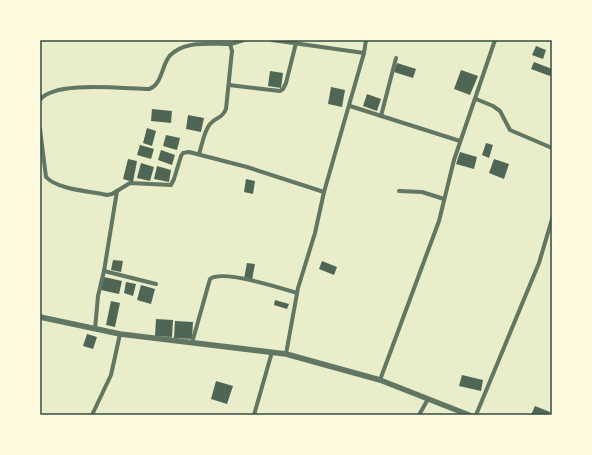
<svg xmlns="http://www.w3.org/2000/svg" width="592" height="455" font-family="'Public Sans',sans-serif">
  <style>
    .building { fill: #4f6655 }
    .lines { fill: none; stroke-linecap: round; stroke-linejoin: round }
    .minor { stroke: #617663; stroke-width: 4 }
    .tertiary { stroke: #617663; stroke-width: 5.5 }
    .neatline { fill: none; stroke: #344e41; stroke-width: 1.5 }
  </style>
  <rect width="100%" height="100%" fill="#e9edc9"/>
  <g class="building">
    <polygon points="536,46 546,50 543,59 532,55"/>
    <polygon points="534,62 552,69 550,76 531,69"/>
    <polygon points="397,63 416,69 413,78 394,72"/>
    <polygon points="461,70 478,76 470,95 454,89"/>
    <polygon points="270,71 283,73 281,88 268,86"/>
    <polygon points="331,87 345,90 342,107 328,104"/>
    <polygon points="367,94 381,99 377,111 363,106"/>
    <polygon points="152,109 172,111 171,123 151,121"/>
    <polygon points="188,115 204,118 201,132 186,129"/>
    <polygon points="147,128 156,131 152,146 143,143"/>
    <polygon points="166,135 180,138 177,150 163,146"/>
    <polygon points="486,143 493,145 489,158 482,155"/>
    <polygon points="140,145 154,149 151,159 137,155"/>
    <polygon points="161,150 175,155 172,165 158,160"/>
    <polygon points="460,152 477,157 474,169 456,164"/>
    <polygon points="128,159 137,161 133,182 123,179"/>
    <polygon points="494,159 509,164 504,179 489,173"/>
    <polygon points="141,163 154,167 150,181 137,178"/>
    <polygon points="157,166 171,170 169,182 154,179"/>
    <polygon points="246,179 255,181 253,194 244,192"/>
    <polygon points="113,260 123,261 121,272 111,270"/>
    <polygon points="322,261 337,267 334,275 319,269"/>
    <polygon points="247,263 255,264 252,280 244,279"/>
    <polygon points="104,277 122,281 119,294 101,290"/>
    <polygon points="126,282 136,284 133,296 124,293"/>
    <polygon points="141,285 155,289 151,304 137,300"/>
    <polygon points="275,300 289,304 287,309 274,305"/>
    <polygon points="111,301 120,303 115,327 106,325"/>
    <polygon points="156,319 173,320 172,337 155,336"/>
    <polygon points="175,321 193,322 192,339 174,338"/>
    <polygon points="87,334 97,337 93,349 83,346"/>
    <polygon points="462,375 483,380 481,391 459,386"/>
    <polygon points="216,381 233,386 227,404 211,399"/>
    <polygon points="535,406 550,412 549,415 531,415"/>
  </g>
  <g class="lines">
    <g class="minor">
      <polyline points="272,40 364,53"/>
      <polyline points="229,85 280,91 283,89 286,83 296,43"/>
      <polyline points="476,99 493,106 500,111 510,130 552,148"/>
      <path d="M40,100C54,80 125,89 149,89C164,84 161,60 174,52C190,41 211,44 229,44C234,44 239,41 244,40"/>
      <polyline points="350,106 460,141"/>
      <polyline points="381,116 396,58"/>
      <path d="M40,129L46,177C58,190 90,191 107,195L112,194L130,183L171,185L174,179L181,156L183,153L189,152L247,167L324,192"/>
      <path d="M199,154C202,145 204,131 210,124C217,116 221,120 226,109L232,51L230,44"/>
      <polyline points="399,191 422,192 444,199"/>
      <polyline points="104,271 156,284"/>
      <polyline points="95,329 98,296 104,271 117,191"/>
      <path d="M192,343L210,279C222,269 281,288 297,293"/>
      <polyline points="286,354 298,288 315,233 324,192 364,53 366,40"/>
      <polyline points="380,380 439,221 454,160 495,40"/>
      <polyline points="92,415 111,375 120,334"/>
      <polyline points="254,415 272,352"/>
      <polyline points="419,415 428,399"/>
      <polyline points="476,415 539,263 552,219"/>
    </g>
    <polyline class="tertiary" points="40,317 120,334 286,354 380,380 469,415"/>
  </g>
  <rect width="592" height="455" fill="none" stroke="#fefae0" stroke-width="82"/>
  <rect x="41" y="41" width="510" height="373" class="neatline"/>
</svg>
